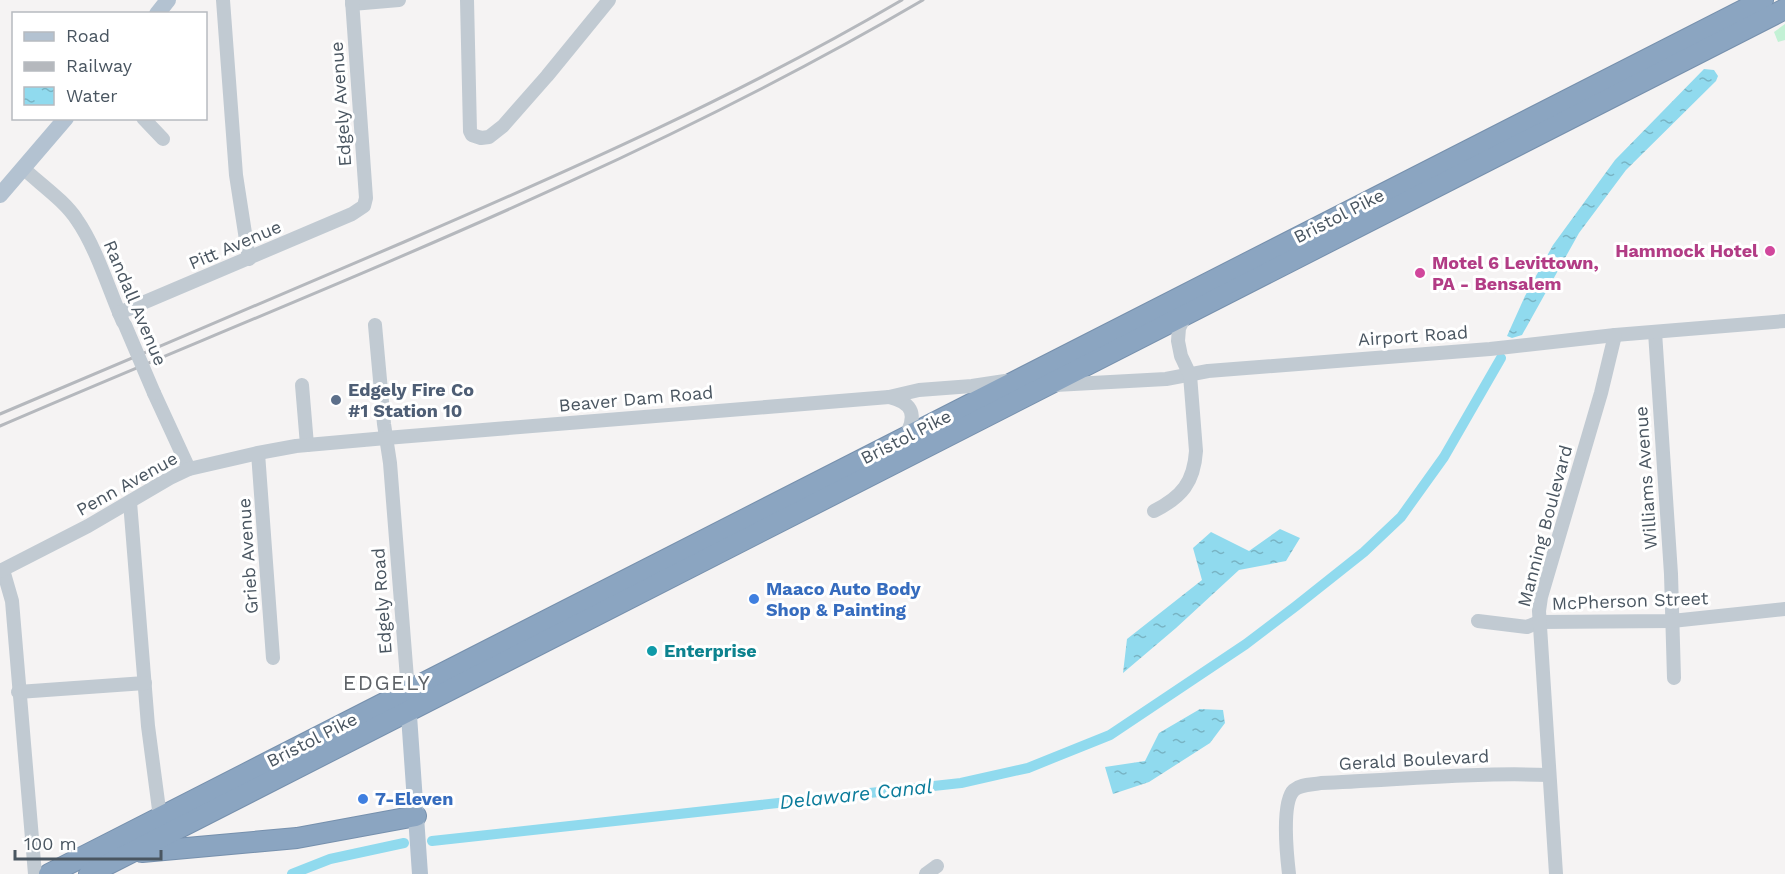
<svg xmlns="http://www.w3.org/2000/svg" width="1785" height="874" font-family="'Work Sans',sans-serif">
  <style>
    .grass { fill: #c3f1d5 }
    .water { fill: url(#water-ripples) }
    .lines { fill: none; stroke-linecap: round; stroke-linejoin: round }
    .canal { stroke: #90daee; stroke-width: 10 }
    .highway-casing { stroke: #7690ad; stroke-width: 22 }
    .minor { stroke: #c1cad2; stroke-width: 14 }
    .major { stroke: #b3c2d1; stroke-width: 16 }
    .highway { stroke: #8ba5c1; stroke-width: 20 }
    .rail { stroke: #b5b8bd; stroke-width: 3 }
    .minor-bridge { stroke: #c1cad2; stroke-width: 14 }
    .hotel-dot { fill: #d1479c; stroke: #fff; stroke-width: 2 }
    .service-dot { fill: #5c6f8a; stroke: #fff; stroke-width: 2 }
    .shop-dot { fill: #3f7fe0; stroke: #fff; stroke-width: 2 }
    .culture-dot { fill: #0f9aa8; stroke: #fff; stroke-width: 2 }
    .labels { text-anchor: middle; stroke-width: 6; stroke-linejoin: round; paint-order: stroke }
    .street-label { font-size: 18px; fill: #4a5661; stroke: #fff }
    .hotel-label { font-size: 18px; font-weight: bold; fill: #b23c85; stroke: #fff; text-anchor: end }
    .service-label { font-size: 18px; font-weight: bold; fill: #4e5e75; stroke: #fff; text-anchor: start }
    .shop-label { font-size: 18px; font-weight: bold; fill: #366cbe; stroke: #fff; text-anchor: start }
    .culture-label { font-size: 18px; font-weight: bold; fill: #0d838f; stroke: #fff; text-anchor: start }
    .water-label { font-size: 20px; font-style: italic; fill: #0c7c9b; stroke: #fff }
    .quarter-label { font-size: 21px; letter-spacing: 1.5px; fill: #5f6368; stroke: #fff }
  </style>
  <defs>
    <pattern id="water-ripples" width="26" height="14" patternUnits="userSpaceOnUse" patternTransform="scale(1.5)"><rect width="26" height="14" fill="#90daee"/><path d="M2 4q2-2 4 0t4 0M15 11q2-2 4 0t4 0" fill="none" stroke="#78b4c4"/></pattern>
  </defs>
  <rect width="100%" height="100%" fill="#f5f3f3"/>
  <polygon class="grass" points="1785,24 1785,40 1778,42 1774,32"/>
  <g class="water">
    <polygon points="1704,69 1714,70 1718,76 1716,81 1626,170 1579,233 1522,335 1512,338 1507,336 1525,296 1553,245 1615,160"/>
    <polygon points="1280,529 1300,538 1286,561 1239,570 1176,628 1123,673 1127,639 1202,580 1193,548 1211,532 1249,551"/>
    <polygon points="1200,709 1223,710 1225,723 1210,743 1149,782 1113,794 1105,767 1145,761 1159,733"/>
  </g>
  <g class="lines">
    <g class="canal">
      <polyline points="432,841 961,783 1028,768 1110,735 1246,644 1296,606 1364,552 1401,517 1444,457 1501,358"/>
      <polyline points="292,874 330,859 404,843"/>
    </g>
    <defs>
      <g id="highway">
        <polyline points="142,852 297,838 416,816"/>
        <polyline points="49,874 1763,0"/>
        <polyline points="89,874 1785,9"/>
      </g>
    </defs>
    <use href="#highway" class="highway-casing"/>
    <g class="minor">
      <polyline points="223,0 236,175 249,259"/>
      <polyline points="467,0 470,131 472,135 481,138 489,137 503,126 547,76 609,0"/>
      <polyline points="352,4 399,0"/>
      <polyline points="143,118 163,139"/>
      <path d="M23,168C40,184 65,201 77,220C96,247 109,290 123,322"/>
      <polyline points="119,313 352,214 364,206 366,198 352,0"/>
      <polyline points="375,325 384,424 390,463 408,691"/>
      <polyline points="1655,332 1671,574 1674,678"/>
      <polyline points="302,385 307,445"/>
      <polyline points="1055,385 1166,379 1208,371 1490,349 1615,335 1785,321"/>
      <polyline points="154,393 189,469"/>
      <path d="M889,397C914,403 917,416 905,437"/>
      <polyline points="258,453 273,658"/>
      <polyline points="130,502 148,726 160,817"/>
      <path d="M1154,511C1182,497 1194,482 1196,451L1190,375L1181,356L1178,341L1179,328L1186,314"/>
      <polyline points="3,570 12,601 35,874"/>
      <polyline points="0,571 88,526 170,478 189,469 258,453 296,446 386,438 889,397 919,390 972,386 1005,381"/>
      <polyline points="1478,621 1527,627 1539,622 1672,621 1785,609"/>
      <polyline points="18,692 145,683"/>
      <polyline points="926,874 937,866"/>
      <path d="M1289,874C1287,857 1281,802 1294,790C1301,784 1312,785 1321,783C1397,780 1473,772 1549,775"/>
      <polyline points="1556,874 1539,611 1541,597 1601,393 1615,335"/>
    </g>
    <g class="major">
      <polyline points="157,14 168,0"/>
      <polyline points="0,195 66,118"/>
      <polyline points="408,701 420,874"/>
    </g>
    <use href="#highway" class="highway"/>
    <g class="rail">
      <path d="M0,414C135,357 269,300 404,242C573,169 742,94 902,0"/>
      <path d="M0,426C311,292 630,172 923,0"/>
    </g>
    <polyline class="minor-bridge" points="125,325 154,393"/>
  </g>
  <g class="hotel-dot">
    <circle cx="1770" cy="251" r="6"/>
    <circle cx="1420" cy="273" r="6"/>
  </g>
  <circle class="service-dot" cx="336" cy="400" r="6"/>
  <g class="shop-dot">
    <circle cx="754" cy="599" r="6"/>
    <circle cx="363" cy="799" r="6"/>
  </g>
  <circle class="culture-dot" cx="652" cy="651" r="6"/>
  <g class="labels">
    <g class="street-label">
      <text transform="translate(341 104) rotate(-94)" y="6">Edgely Avenue</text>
      <text transform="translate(1339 216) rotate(-27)" y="6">Bristol Pike</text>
      <text transform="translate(235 245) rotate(-23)" y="6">Pitt Avenue</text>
      <text transform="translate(135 303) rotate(67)" y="6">Randall Avenue</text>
      <text transform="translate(1413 336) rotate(-4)" y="6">Airport Road</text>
      <text transform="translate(636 399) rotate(-5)" y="6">Beaver Dam Road</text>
      <text transform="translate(906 437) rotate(-27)" y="6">Bristol Pike</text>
      <text transform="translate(1646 478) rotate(-94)" y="6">Williams Avenue</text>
      <text transform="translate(127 484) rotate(-29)" y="6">Penn Avenue</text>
      <text transform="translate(1545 526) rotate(-75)" y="6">Manning Boulevard</text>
      <text transform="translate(248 556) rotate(-94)" y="6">Grieb Avenue</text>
      <text transform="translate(382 601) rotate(-94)" y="6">Edgely Road</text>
      <text transform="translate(1630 601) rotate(-2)" y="6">McPherson Street</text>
      <text transform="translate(312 740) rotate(-27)" y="6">Bristol Pike</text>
      <text transform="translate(1414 760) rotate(-3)" y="6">Gerald Boulevard</text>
    </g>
    <g class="hotel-label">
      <text x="1758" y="257">Hammock Hotel</text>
      <text x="1432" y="269" text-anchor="start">Motel 6 Levittown,<tspan x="1432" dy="21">PA - Bensalem</tspan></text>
    </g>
    <g class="service-label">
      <text x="348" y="396">Edgely Fire Co<tspan x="348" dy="21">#1 Station 10</tspan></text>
    </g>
    <g class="shop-label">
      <text x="766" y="595">Maaco Auto Body<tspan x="766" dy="21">Shop &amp; Painting</tspan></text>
      <text x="375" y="805">7-Eleven</text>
    </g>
    <g class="culture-label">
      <text x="664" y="657">Enterprise</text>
    </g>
    <g class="water-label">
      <text transform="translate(856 794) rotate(-6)" y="7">Delaware Canal</text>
    </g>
    <g class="quarter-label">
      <text x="387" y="690">EDGELY</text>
    </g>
  </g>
  <rect x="12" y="12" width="195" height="108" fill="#ffffff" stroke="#b7bbc0" stroke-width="1.5"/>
  <rect x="24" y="32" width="30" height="9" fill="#b3c2d1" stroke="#b7bbc0" stroke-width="1.5"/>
  <text x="66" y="42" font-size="18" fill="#4a5661">Road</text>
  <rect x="24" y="62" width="30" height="9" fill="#b5b8bd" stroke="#b7bbc0" stroke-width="1.5"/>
  <text x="66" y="72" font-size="18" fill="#4a5661">Railway</text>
  <rect x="24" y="87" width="30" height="18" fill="url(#water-ripples)" stroke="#b7bbc0" stroke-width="1.5"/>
  <text x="66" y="102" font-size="18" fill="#4a5661">Water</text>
  <path d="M15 850v9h146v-9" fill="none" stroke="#4a5661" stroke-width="3"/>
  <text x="24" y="850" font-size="18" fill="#4a5661" stroke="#ffffff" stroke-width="4.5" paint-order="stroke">100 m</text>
</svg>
